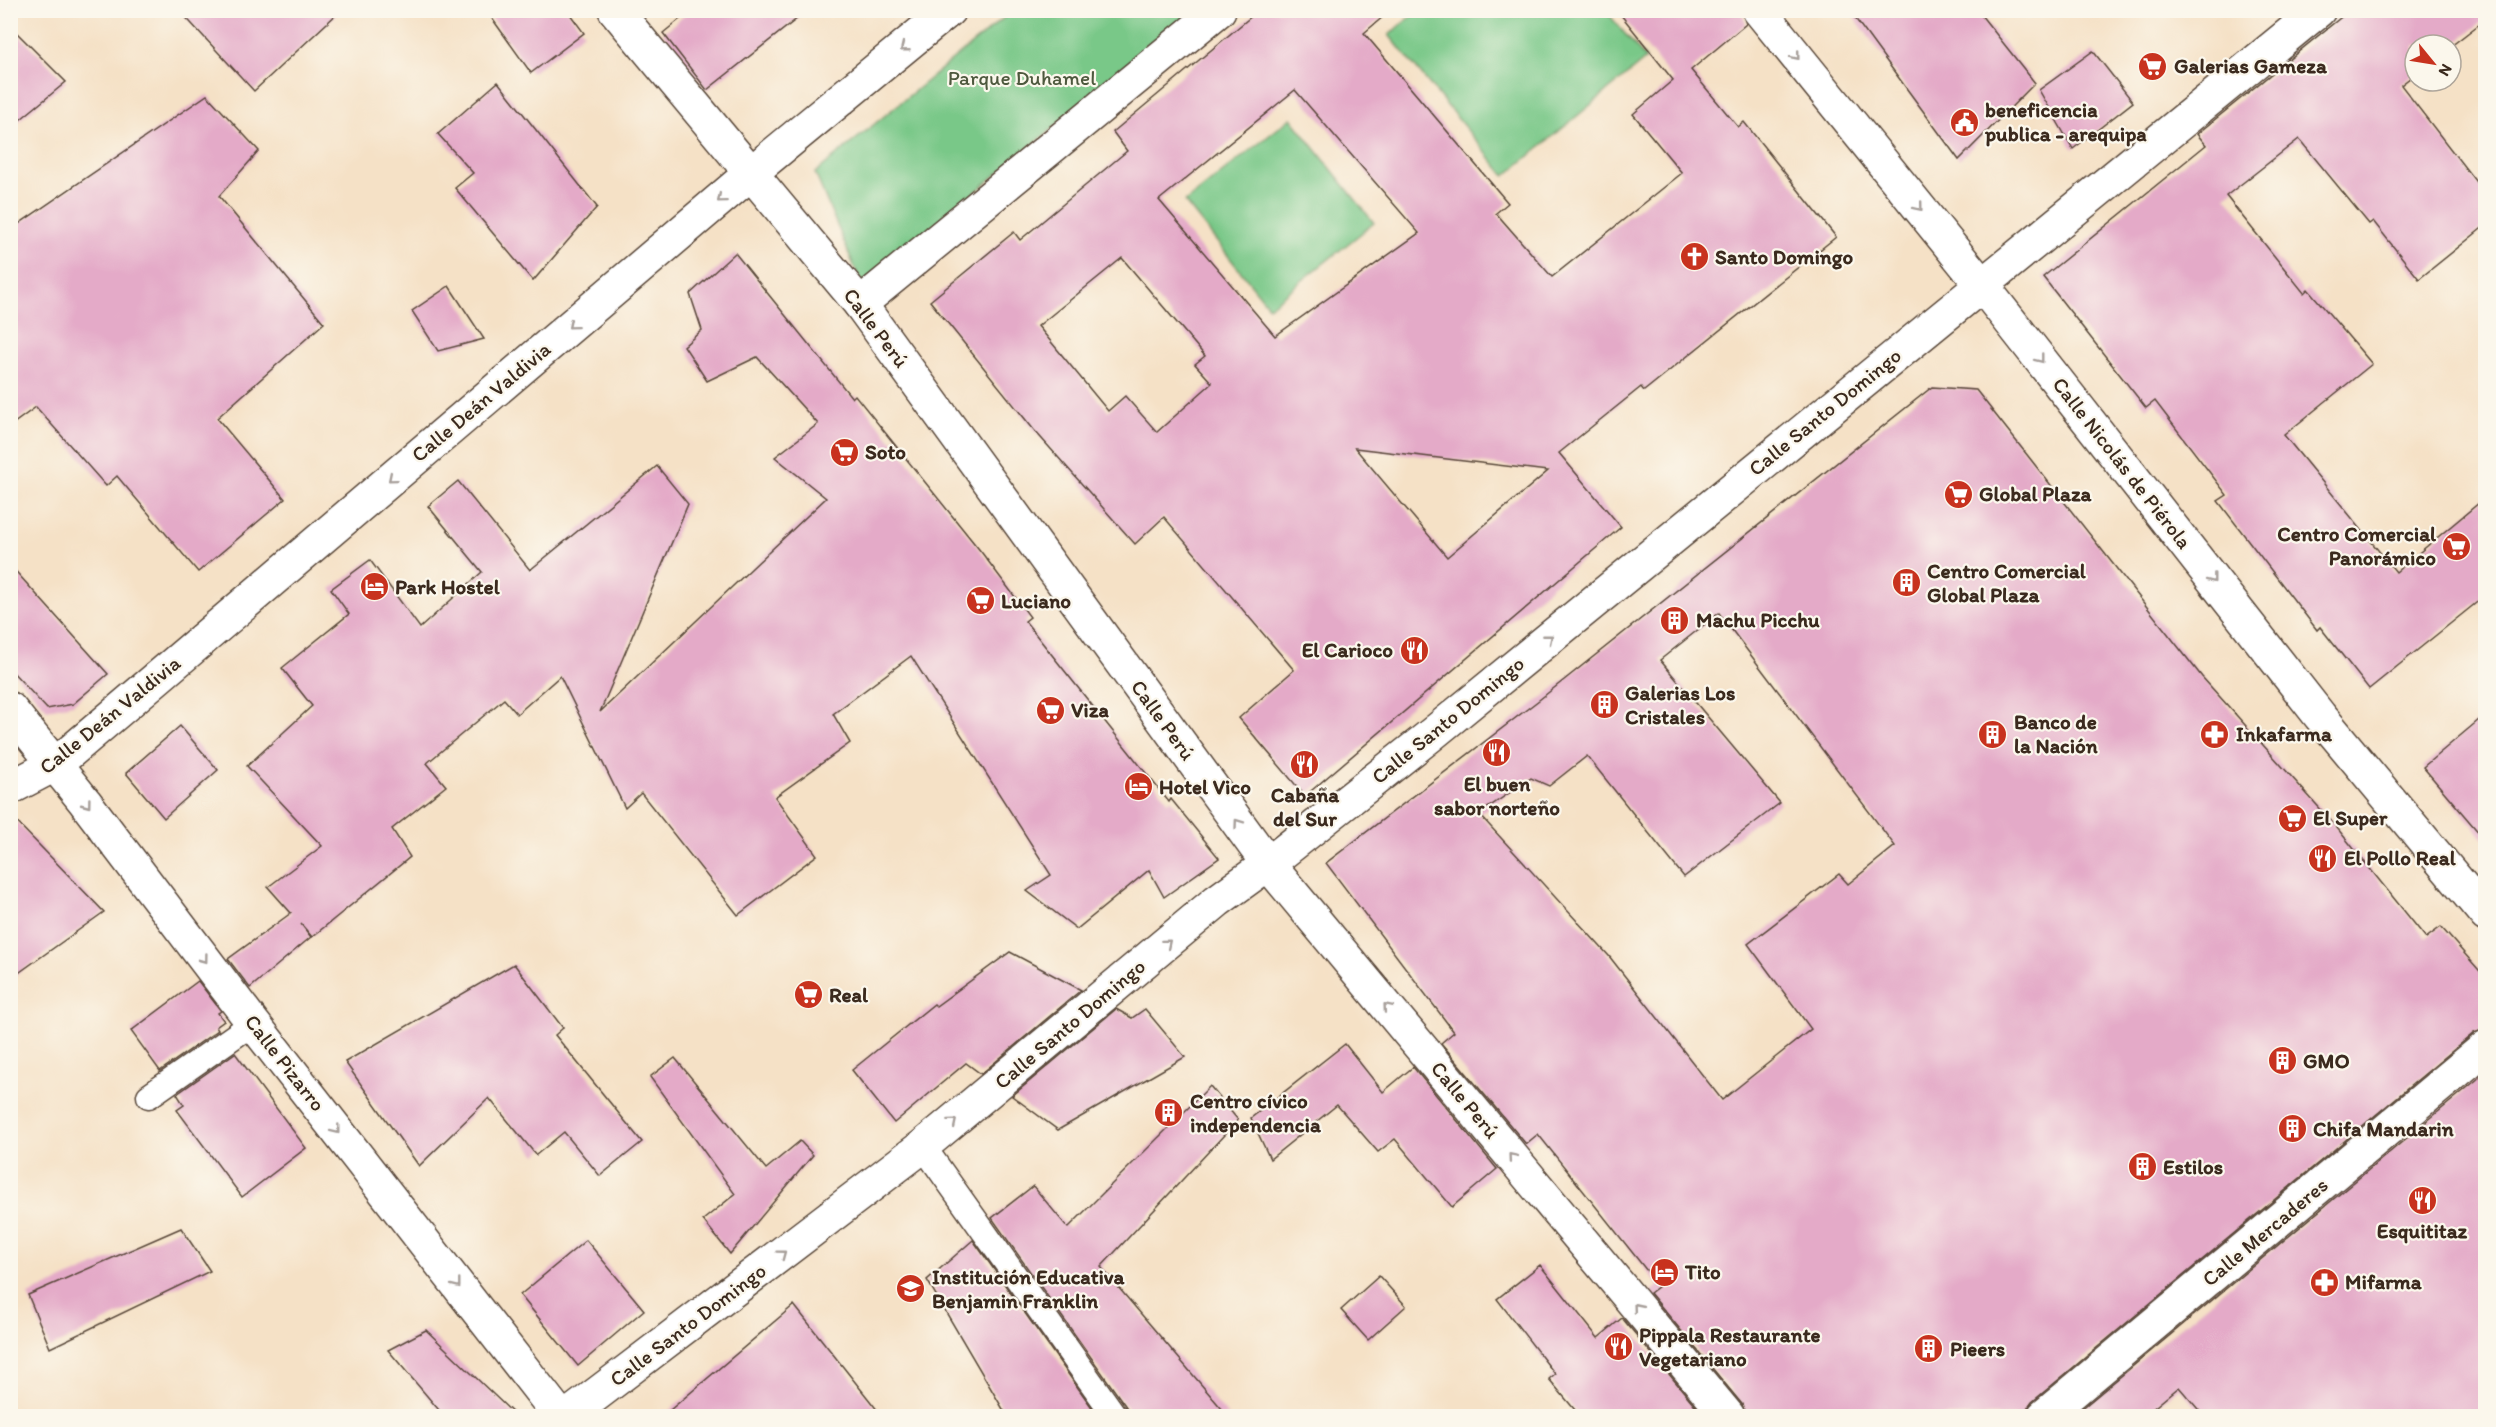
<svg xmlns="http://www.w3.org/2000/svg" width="2496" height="1427" font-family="Itim,sans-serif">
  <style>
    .green { fill: #79c888; stroke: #5a7953; stroke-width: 1.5 }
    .building { fill: #e4aac8; fill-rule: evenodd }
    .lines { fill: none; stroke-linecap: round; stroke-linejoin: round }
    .service-casing { stroke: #574537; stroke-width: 27 }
    .pedestrian-casing { stroke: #574537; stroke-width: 36 }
    .minor-casing { stroke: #574537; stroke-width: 36 }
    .tertiary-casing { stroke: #574537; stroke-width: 36 }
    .service { stroke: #fff; stroke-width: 24 }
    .pedestrian { stroke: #fff; stroke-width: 33 }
    .minor { stroke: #fff; stroke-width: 33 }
    .tertiary { stroke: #fff; stroke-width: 33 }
    .oneway { stroke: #a79f9a }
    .labels { text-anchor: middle; stroke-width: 4.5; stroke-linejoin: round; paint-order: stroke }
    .poi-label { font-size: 21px; font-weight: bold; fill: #3b2a1e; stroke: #fbf7ec; text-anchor: start }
    .park-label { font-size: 21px; fill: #4e593e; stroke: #fbf7ec }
    .street-label { font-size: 21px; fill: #3b2a1e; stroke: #fbf7ec }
  </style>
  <rect width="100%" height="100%" fill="#fbf7ec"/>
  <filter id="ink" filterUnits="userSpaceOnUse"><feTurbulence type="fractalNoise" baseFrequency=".0167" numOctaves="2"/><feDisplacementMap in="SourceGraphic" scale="12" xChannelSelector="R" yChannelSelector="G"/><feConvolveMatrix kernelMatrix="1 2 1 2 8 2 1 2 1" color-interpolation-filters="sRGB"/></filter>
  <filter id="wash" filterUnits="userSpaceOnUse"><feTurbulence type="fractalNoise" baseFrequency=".008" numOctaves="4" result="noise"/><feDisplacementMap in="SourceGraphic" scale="24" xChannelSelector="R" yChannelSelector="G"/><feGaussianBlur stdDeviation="1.35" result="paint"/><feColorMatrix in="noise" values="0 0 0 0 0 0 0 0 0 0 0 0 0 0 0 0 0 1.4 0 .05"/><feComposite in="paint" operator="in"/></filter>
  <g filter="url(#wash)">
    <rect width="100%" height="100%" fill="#f5e1c6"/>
    <g class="green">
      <polygon points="1419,10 1606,11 1646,59 1505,176 1389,35"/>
      <polygon points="1012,11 1196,11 862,285 815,173"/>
      <polygon points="1291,118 1374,223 1269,307 1185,202"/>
    </g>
    <g id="blocks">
      <g class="building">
        <polygon points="179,10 341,10 254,91"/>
        <polygon points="486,10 567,10 584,33 531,73"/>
        <polygon points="691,10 808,10 707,90 663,33"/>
        <path d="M1259,10H1391L1364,33L1508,203L1496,213L1552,277L1682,173L1633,114L1673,80L1617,10H1741L1746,24L1691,70L1738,127L1744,122L1836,237L1644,391L1641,387L1559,453L1621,527L1305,796L1239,718L1294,670L1164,517L1135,544L1034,430L930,301L1014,232L1020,240L1127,151L1113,132ZM1295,90L1419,233L1275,336L1159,200ZM1122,258L1205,356L1195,364L1212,383L1157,432L1125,396L1108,411L1038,326ZM1355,448L1548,471L1447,557Z"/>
        <polygon points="1849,10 1977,10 2035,83 1959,160"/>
        <polygon points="2350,10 2486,10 2486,19 2451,46 2415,45 2415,74 2401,85 2486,195 2486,225 2419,279 2373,221 2369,224 2299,139 2226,196 2304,293 2308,289 2372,364 2284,435 2396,572 2486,497 2486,595 2369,689 2320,627 2317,630 2218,501 2227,495 2155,401 2146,408 2043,277 2206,145 2197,134"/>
        <polygon points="10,26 66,82 10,128"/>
        <polygon points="2093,51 2133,102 2073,149 2039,90"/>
        <polygon points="498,82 597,207 533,281 455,188 473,173 438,134"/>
        <polygon points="207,95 259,151 219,196 324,323 217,418 285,499 198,572 117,476 106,486 36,407 10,426 10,230"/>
        <polygon points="735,253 852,398 855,395 982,553 1030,617 1025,621 1169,802 1171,799 1219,858 1164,897 1149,870 1077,929 1027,891 1051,875 911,656 833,714 850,743 775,797 817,855 738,915 641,793 625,808 560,676 517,714 504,699 427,763 446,786 392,829 410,857 312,937 301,924 311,937 250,988 228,959 291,913 268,887 322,846 247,766 312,706 282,668 349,614 331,589 370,560 420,628 482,572 428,506 458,481 530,570 657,466 688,504 600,712 826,498 775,457 818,424 757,357 707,381 684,346 702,330 690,294"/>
        <polygon points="449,286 484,339 438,351 412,311"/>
        <path d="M1932,387L1976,390L2202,677L2333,823L2426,938L2441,927L2486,978V1029L2474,1033L2032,1402L2027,1409L2026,1416H1746L1742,1404L1650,1293L1659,1286L1538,1134L1526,1144L1441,1043L1454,1032L1326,863L1539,700ZM1719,613L1895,846L1848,884L1839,874L1748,944L1811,1029L1722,1100L1609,956L1479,814L1531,778L1549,786L1587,756L1684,877L1780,803L1660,660Z"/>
        <polygon points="10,565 108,674 73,704 47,709 10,669"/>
        <polygon points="2486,714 2486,841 2423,767"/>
        <polygon points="180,726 218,770 164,818 126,773"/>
        <polygon points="10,815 104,912 10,979"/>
        <polygon points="1010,952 1081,990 981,1074 966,1063 894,1123 852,1070 934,1004 936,1006"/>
        <polygon points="514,964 563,1028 555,1035 642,1142 600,1176 564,1132 536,1155 489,1098 419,1166 345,1062"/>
        <polygon points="198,981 221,1011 218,1013 224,1021 216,1027 218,1030 160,1071 131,1031"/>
        <polygon points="1116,1009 1132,1018 1145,1009 1185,1057 1058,1130 1012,1096"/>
        <polygon points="1345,1044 1383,1092 1413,1067 1497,1169 1452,1207 1395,1139 1378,1152 1337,1105 1270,1159 1251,1118"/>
        <polygon points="235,1053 306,1148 242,1197 177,1110 184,1105 177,1094"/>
        <polygon points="675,1058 766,1169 800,1141 813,1155 730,1254 703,1220 735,1194 650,1077"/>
        <polygon points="2486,1072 2486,1416 2204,1416 2179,1387 2144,1416 2073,1416"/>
        <polygon points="1210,1086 1238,1120 1101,1267 1228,1416 1129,1416 1127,1408 992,1218 1033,1186 1068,1228"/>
        <polygon points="181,1228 210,1271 50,1348 28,1295"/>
        <polygon points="586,1240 644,1310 578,1366 520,1295"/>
        <polygon points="973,1240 1098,1416 1007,1416 927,1280"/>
        <polygon points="1540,1265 1598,1338 1622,1318 1704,1416 1580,1416 1549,1379 1555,1374 1497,1299"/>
        <polygon points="1379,1276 1406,1306 1368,1340 1341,1310"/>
        <polygon points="794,1305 882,1416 663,1416"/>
        <polygon points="426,1330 516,1416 444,1416 388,1350"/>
      </g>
    </g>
  </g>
  <g filter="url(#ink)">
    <use href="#blocks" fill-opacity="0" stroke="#574537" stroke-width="1.5"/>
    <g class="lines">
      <defs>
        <g id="service">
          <polyline points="149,1096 253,1023"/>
          <polyline points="923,1146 1115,1416"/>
        </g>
        <g id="pedestrian">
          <polyline points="860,304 1219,10"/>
          <polyline points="2044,1416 2486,1047"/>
        </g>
        <g id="minor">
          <polyline points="615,10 860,304 1268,864 1728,1416"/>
          <polyline points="10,709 85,802 253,1023 560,1416"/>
          <polyline points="568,1416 923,1146 1217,901 1268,864 1431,735 2319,10"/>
        </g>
        <g id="tertiary">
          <polyline points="1759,10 1981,284 2320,716 2486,915"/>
          <polyline points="10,788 56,764 751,173 949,10"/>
        </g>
      </defs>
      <use href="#service" class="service-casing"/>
      <use href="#pedestrian" class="pedestrian-casing"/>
      <use href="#minor" class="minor-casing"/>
      <use href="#tertiary" class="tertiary-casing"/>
      <use href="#service" class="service"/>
      <use href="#pedestrian" class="pedestrian"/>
      <use href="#minor" class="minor"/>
      <use href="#tertiary" class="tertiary"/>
    </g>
    <defs><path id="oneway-chevron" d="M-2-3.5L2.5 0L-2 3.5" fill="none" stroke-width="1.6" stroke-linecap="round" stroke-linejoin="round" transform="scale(1.5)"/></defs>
    <g class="oneway">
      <use href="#oneway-chevron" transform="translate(904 48) rotate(141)"/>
      <use href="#oneway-chevron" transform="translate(1796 56) rotate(51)"/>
      <use href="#oneway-chevron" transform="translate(721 199) rotate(140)"/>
      <use href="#oneway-chevron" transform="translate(1919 207) rotate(51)"/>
      <use href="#oneway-chevron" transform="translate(572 325) rotate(140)"/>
      <use href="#oneway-chevron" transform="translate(2040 359) rotate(52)"/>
      <use href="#oneway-chevron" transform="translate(392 478) rotate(140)"/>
      <use href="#oneway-chevron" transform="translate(2212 579) rotate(52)"/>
      <use href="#oneway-chevron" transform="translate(1549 638) rotate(-39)"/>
      <use href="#oneway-chevron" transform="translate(87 804) rotate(53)"/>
      <use href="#oneway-chevron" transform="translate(1238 823) rotate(-126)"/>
      <use href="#oneway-chevron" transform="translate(1167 943) rotate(-40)"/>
      <use href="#oneway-chevron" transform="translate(204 959) rotate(53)"/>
      <use href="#oneway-chevron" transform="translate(1387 1007) rotate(-130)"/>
      <use href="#oneway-chevron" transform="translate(953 1122) rotate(-40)"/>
      <use href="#oneway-chevron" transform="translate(336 1130) rotate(52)"/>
      <use href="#oneway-chevron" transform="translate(1512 1157) rotate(-130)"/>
      <use href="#oneway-chevron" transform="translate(782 1254) rotate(-37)"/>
      <use href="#oneway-chevron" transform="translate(457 1284) rotate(52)"/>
      <use href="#oneway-chevron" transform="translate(1637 1307) rotate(-130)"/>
    </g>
  </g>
  <defs>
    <symbol id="supermarket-disc" viewBox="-11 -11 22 22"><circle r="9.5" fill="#c8321e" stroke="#fbf7ec"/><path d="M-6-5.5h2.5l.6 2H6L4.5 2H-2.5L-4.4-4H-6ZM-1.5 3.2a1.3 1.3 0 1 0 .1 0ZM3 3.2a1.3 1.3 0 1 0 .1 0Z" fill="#fff"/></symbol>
    <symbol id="civic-disc" viewBox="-11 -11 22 22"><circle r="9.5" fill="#c8321e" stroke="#fbf7ec"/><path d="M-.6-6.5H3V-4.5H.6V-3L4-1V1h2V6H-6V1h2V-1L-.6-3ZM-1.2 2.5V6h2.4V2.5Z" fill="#fff"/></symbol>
    <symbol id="church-disc" viewBox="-11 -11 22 22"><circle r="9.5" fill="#c8321e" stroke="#fbf7ec"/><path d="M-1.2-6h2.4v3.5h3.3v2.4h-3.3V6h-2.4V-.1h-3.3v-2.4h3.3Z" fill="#fff"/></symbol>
    <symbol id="building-disc" viewBox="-11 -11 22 22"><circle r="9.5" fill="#c8321e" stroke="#fbf7ec"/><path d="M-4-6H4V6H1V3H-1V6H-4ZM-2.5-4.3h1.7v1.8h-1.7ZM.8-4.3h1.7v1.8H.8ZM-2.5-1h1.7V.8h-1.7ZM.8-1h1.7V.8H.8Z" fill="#fff"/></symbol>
    <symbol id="hotel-disc" viewBox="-11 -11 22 22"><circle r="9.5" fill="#c8321e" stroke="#fbf7ec"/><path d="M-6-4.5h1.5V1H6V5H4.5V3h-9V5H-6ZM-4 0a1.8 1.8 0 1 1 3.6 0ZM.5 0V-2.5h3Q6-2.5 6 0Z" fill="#fff"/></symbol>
    <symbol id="restaurant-disc" viewBox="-11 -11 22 22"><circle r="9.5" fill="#c8321e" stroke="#fbf7ec"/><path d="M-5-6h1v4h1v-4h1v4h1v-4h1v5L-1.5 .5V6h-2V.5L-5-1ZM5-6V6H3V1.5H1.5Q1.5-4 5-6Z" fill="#fff"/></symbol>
    <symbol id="pharmacy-disc" viewBox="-11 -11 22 22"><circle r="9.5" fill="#c8321e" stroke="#fbf7ec"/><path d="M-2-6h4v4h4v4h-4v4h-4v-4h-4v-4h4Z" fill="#fff"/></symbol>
    <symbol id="school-disc" viewBox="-11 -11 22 22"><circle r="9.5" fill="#c8321e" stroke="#fbf7ec"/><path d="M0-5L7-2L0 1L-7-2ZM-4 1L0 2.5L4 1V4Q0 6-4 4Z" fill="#fff"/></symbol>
  </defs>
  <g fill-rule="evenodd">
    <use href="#supermarket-disc" x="2136" y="50" width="33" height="33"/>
    <use href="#civic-disc" x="1948" y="106" width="33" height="33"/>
    <use href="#church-disc" x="1678" y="240" width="33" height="33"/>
    <use href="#supermarket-disc" x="828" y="436" width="33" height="33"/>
    <use href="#supermarket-disc" x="1942" y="478" width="33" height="33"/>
    <use href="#supermarket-disc" x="2440" y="530" width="33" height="33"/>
    <use href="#building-disc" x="1890" y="566" width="33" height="33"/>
    <use href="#hotel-disc" x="358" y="570" width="33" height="33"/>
    <use href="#supermarket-disc" x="964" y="584" width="33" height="33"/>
    <use href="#building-disc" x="1658" y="604" width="33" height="33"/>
    <use href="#restaurant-disc" x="1398" y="634" width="33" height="33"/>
    <use href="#building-disc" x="1588" y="688" width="33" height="33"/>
    <use href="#supermarket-disc" x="1034" y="694" width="33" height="33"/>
    <use href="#building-disc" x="1976" y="718" width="33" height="33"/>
    <use href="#pharmacy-disc" x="2198" y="718" width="33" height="33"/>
    <use href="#restaurant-disc" x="1480" y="736" width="33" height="33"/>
    <use href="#restaurant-disc" x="1288" y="748" width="33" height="33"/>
    <use href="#hotel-disc" x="1122" y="770" width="33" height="33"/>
    <use href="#supermarket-disc" x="2276" y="802" width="33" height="33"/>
    <use href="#restaurant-disc" x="2306" y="842" width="33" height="33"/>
    <use href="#supermarket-disc" x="792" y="978" width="33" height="33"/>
    <use href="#building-disc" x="2266" y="1044" width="33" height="33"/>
    <use href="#building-disc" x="1152" y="1096" width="33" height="33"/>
    <use href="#building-disc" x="2276" y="1112" width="33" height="33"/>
    <use href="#building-disc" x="2126" y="1150" width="33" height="33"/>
    <use href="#restaurant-disc" x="2406" y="1184" width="33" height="33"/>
    <use href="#hotel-disc" x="1648" y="1256" width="33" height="33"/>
    <use href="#pharmacy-disc" x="2308" y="1266" width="33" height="33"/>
    <use href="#school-disc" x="894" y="1272" width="33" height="33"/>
    <use href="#restaurant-disc" x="1602" y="1330" width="33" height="33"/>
    <use href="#building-disc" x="1912" y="1332" width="33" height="33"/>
  </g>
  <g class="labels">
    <g class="poi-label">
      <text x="2174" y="73">Galerias Gameza</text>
      <text x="1985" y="117">beneficencia<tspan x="1985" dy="24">publica - arequipa</tspan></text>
      <text x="1715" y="264">Santo Domingo</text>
      <text x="865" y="459">Soto</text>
      <text x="1979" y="501">Global Plaza</text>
      <text x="2436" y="541" text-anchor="end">Centro Comercial<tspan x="2436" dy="24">Panorámico</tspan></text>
      <text x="1927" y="578">Centro Comercial<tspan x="1927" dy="24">Global Plaza</tspan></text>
      <text x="395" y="594">Park Hostel</text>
      <text x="1001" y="608">Luciano</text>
      <text x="1696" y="627">Machu Picchu</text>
      <text x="1393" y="657" text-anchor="end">El Carioco</text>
      <text x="1625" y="700">Galerias Los<tspan x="1625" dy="24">Cristales</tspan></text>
      <text x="1071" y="717">Viza</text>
      <text x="2014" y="729">Banco de<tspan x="2014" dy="24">la Nación</tspan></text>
      <text x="2236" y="741">Inkafarma</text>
      <text x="1497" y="791" text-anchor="middle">El buen<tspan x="1497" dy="24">sabor norteño</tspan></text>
      <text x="1159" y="794">Hotel Vico</text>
      <text x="1305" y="802" text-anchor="middle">Cabaña<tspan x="1305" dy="24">del Sur</tspan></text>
      <text x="2313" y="825">El Super</text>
      <text x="2344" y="865">El Pollo Real</text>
      <text x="829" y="1002">Real</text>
      <text x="2303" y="1068">GMO</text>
      <text x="1190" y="1108">Centro cívico<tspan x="1190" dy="24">independencia</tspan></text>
      <text x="2313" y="1136">Chifa Mandarin</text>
      <text x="2163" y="1174">Estilos</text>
      <text x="2422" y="1238" text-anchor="middle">Esquititaz</text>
      <text x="1685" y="1279">Tito</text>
      <text x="932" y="1284">Institución Educativa<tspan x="932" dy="24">Benjamin Franklin</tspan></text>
      <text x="2345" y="1289">Mifarma</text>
      <text x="1639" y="1342">Pippala Restaurante<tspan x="1639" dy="24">Vegetariano</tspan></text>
      <text x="1950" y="1356">Pieers</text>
    </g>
    <g class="park-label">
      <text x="1022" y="85">Parque Duhamel</text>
    </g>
    <g class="street-label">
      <text transform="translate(876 328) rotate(53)" y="7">Calle Perú</text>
      <text transform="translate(481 402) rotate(-40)" y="7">Calle Deán Valdivia</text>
      <text transform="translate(1825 412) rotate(-39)" y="7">Calle Santo Domingo</text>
      <text transform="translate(2122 463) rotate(52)" y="7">Calle Nicolás de Piérola</text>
      <text transform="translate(110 715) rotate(-39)" y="7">Calle Deán Valdivia</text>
      <text transform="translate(1163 720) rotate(54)" y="7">Calle Perú</text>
      <text transform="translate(1448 720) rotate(-39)" y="7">Calle Santo Domingo</text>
      <text transform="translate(1070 1024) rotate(-40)" y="7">Calle Santo Domingo</text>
      <text transform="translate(285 1063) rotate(52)" y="7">Calle Pizarro</text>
      <text transform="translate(1465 1100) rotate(50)" y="7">Calle Perú</text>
      <text transform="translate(2265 1232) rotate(-40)" y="7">Calle Mercaderes</text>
      <text transform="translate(688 1325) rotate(-37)" y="7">Calle Santo Domingo</text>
    </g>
  </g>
  <rect width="2496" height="1427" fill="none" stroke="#fbf7ec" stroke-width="36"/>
  <g transform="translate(2433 63) rotate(120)"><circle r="28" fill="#fbf7ec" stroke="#aea59a" stroke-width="1.5"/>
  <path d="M0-4.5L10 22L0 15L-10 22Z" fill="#c8321e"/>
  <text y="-9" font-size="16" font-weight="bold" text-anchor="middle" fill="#3b2a1e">N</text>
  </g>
</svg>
